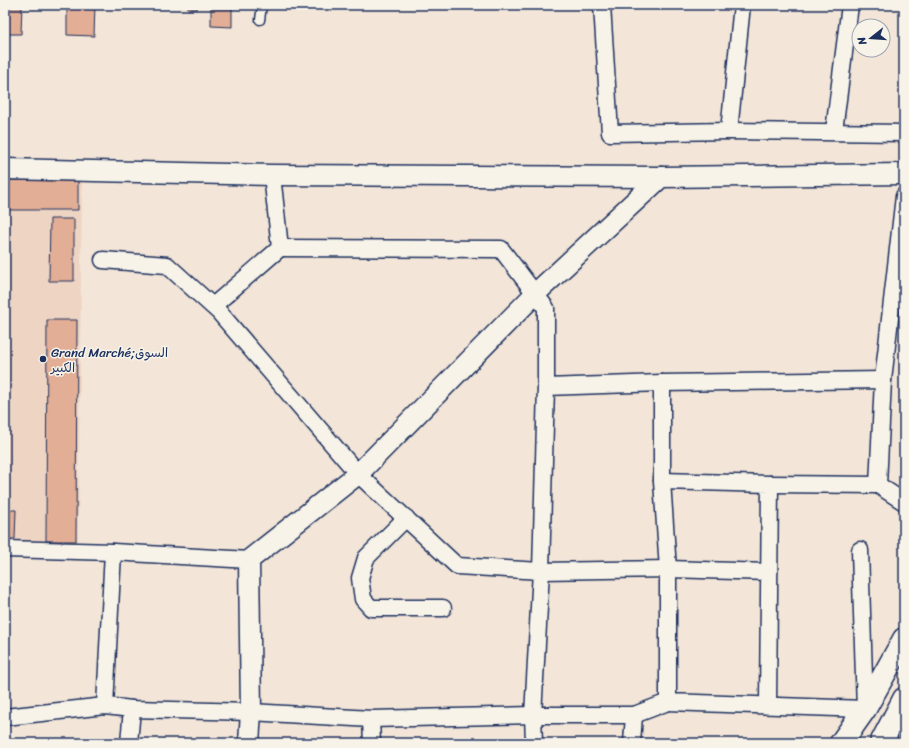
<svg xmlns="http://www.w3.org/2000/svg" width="909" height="748" font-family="Sriracha,'Playpen Sans Arabic',sans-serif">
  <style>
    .built { fill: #eed4c3 }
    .building { fill: #e2ae95; stroke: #1b2f5e }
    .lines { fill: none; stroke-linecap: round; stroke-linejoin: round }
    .service-casing { stroke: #1b2f5e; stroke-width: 11 }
    .minor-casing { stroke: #1b2f5e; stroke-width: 19 }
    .tertiary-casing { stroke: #1b2f5e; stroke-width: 23 }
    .primary-casing { stroke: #1b2f5e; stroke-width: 25 }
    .service { stroke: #f7f3e8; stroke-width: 8 }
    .minor { stroke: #f7f3e8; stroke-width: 16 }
    .tertiary { stroke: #f7f3e8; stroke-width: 20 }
    .primary { stroke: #f7f3e8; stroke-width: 22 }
    .poi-dot { fill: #1b2f5e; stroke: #f7f3e8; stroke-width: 1.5 }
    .labels { text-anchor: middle; stroke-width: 3; stroke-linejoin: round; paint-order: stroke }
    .poi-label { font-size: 13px; fill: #1b2f5e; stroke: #f7f3e8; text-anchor: start }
  </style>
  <rect width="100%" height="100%" fill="#f3e5d7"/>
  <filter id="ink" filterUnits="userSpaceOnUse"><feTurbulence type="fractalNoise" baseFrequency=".025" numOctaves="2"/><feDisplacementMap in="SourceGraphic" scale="8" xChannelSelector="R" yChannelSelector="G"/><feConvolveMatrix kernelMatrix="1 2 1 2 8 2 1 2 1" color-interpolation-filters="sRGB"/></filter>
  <g filter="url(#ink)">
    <polygon class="built" points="5,175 82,175 78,544 5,542"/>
    <g class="building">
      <polygon points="5,5 22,5 21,34 5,34"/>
      <polygon points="67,5 95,5 94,36 67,35"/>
      <rect x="188" y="5" width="9" height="4"/>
      <polygon points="211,5 232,5 232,27 211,26"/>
      <polygon points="5,180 78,181 78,210 5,210"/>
      <polygon points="50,219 74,219 74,281 49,281"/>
      <polygon points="47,320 77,320 76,541 46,541"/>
      <polygon points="5,510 16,510 15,539 5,539"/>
    </g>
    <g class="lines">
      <defs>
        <polyline id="service" points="260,20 262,5"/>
        <g id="minor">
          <polyline points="602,5 610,133 729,131 742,5"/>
          <polyline points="729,131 904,133"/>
          <polyline points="834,131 850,5"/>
          <polyline points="904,196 883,380 878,485 904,502"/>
          <polyline points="280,248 501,249 546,308 546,387 662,383 883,380"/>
          <polyline points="103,260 167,265 219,312 358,474 457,566 541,571 533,715 634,715 668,702"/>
          <polyline points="213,306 280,248 272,175"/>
          <polyline points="662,383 662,481 668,569 668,702 865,709 860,550"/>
          <polyline points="546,387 541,571 668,569 769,572"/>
          <polyline points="662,481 770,484 768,704"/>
          <polyline points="770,484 878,485"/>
          <polyline points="406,518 366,558 360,578 363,599 371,608 443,608"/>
          <polyline points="5,549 113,552 249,560"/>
          <polyline points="105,706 113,552"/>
          <polyline points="5,717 105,706 132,709 251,712 371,719 533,715 534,743"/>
          <polyline points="371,719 372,743"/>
          <polyline points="129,743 132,709"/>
          <polyline points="632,743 634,715"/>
        </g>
        <g id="tertiary">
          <polyline points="5,169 272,175 661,177"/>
          <polyline points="249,743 251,712 249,560 358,474 536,293 661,177 904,174"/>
        </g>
        <g id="primary">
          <polyline points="841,743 865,709 904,639"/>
          <polyline points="881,743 904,699"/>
        </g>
      </defs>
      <use href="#service" class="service-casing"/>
      <use href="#minor" class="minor-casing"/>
      <use href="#tertiary" class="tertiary-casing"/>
      <use href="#primary" class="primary-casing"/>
      <use href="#service" class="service"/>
      <use href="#minor" class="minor"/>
      <use href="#tertiary" class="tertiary"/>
      <use href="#primary" class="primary"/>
    </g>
  </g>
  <circle class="poi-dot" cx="43" cy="359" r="4"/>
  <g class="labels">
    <g class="poi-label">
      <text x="51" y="357">Grand Marché;السوق<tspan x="51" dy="15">الكبير</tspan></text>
    </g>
  </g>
  <rect width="909" height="748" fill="none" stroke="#f7f3e8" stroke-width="20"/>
  <rect x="10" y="10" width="889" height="728" fill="none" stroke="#1b2f5e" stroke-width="1.5" filter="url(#ink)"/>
  <g transform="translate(871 38) rotate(253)"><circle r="19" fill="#f7f3e8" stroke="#9fa5b1"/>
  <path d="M0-3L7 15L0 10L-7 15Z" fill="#1b2f5e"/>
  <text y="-6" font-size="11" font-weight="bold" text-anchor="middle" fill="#1b2f5e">N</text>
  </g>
</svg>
